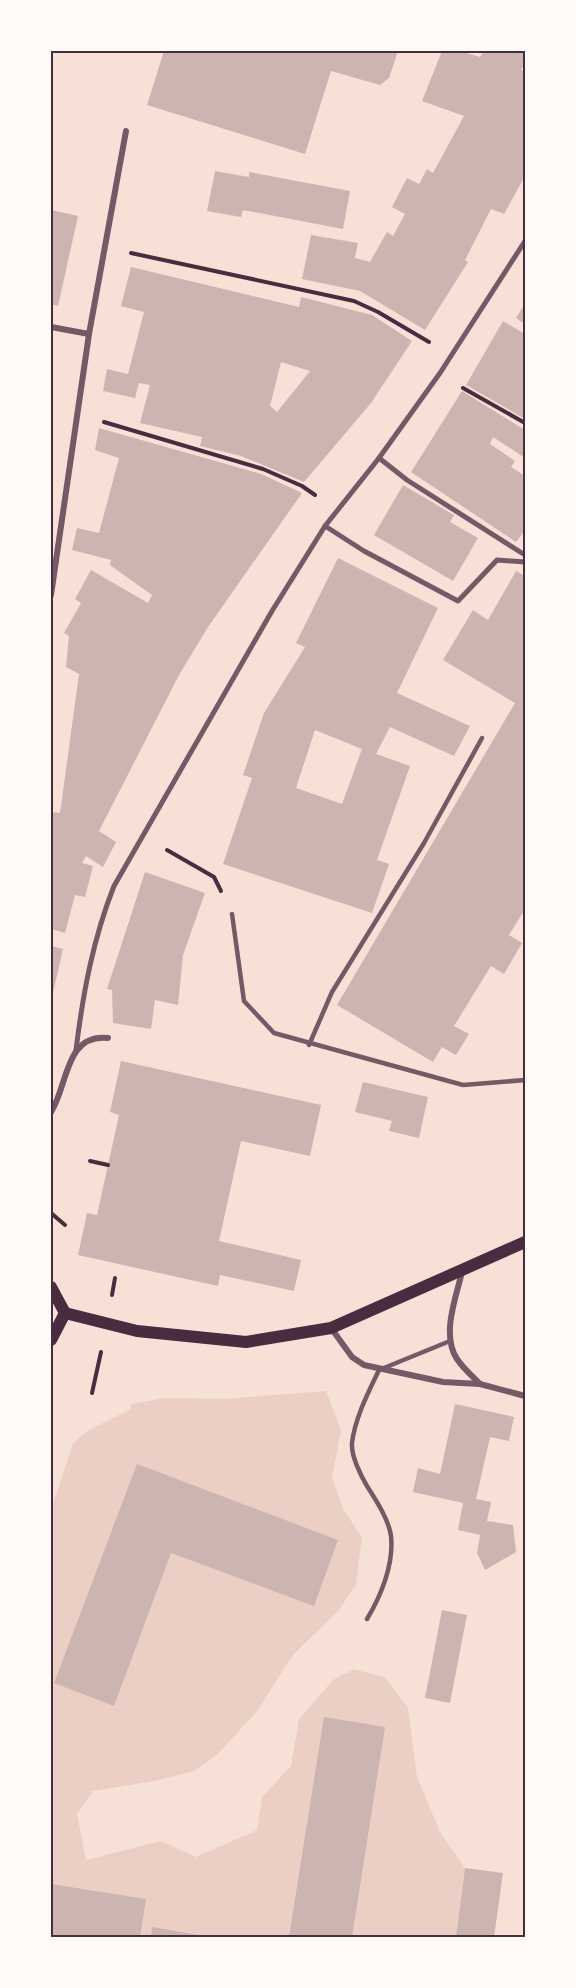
<svg xmlns="http://www.w3.org/2000/svg" width="576" height="1988" font-family="'Archivo Narrow',sans-serif">
  <style>
    .green { fill: #ebcfc5 }
    .building { fill: #ccb4b1; fill-rule: evenodd }
    .lines { fill: none; stroke-linecap: round; stroke-linejoin: round }
    .path { stroke: #4a2c40; stroke-width: 4 }
    .service { stroke: #755966; stroke-width: 4.5 }
    .pedestrian { stroke: #755966; stroke-width: 5 }
    .minor { stroke: #755966; stroke-width: 6 }
    .secondary { stroke: #4a2c40; stroke-width: 12 }
    .neatline { fill: none; stroke: #4a2c40; stroke-width: 2 }
  </style>
  <rect width="100%" height="100%" fill="#f7e1d7"/>
  <polygon class="green" points="326,1391 341,1430 332,1478 343,1509 362,1537 356,1584 339,1610 292,1656 258,1710 219,1753 194,1771 155,1781 93,1791 77,1814 86,1860 161,1841 196,1857 257,1830 262,1797 291,1766 299,1719 333,1680 354,1669 386,1678 408,1708 417,1777 441,1834 465,1868 456,1937 51,1937 51,1510 73,1443 89,1430 131,1409 131,1404 165,1398 223,1399"/>
  <g class="building">
    <polygon points="164,51 398,51 389,78 380,85 331,71 305,154 147,105"/>
    <polygon points="442,51 460,51 480,57 484,51 525,51 525,63 521,70 525,71 525,176 504,214 491,209 465,260 468,262 425,330 360,291 302,279 311,235 358,243 355,258 370,262 387,232 393,236 405,214 392,207 407,178 419,184 427,169 433,173 464,116 422,101"/>
    <polygon points="215,171 249,177 249,172 350,191 343,229 243,210 241,217 207,211"/>
    <polygon points="51,210 78,216 58,306 51,304"/>
    <path d="M131,267L299,307L301,297L372,315L412,341L371,403L304,482L241,456L200,446L202,437L140,423L150,385L139,383L135,398L103,391L107,369L128,374L144,312L121,306ZM281,362L310,371L277,412L270,406Z"/>
    <polygon points="525,304 525,324 516,318"/>
    <polygon points="503,321 525,334 525,419 466,385"/>
    <polygon points="462,391 525,430 525,458 493,437 490,444 515,461 511,467 525,476 525,530 516,542 411,472"/>
    <polygon points="99,428 261,474 302,493 208,627 179,675 99,831 116,842 103,867 86,856 82,863 93,866 85,897 75,895 65,933 51,929 51,812 60,813 79,674 66,667 69,636 64,633 81,603 75,599 91,570 148,603 152,595 110,565 111,560 72,550 77,528 99,533 119,458 95,450"/>
    <polygon points="403,485 454,515 450,522 478,538 453,581 374,535"/>
    <path d="M338,558L438,608L397,693L470,726L454,756L390,727L376,754L410,766L377,860L389,864L372,913L223,864L252,778L243,775L264,713L305,647L296,643ZM315,730L362,749L342,804L296,788Z"/>
    <polygon points="516,571 525,576 525,909 509,935 522,943 504,974 491,966 454,1026 469,1034 456,1055 442,1047 433,1062 337,1005 515,703 443,660 473,610 488,620"/>
    <polygon points="145,872 205,893 183,955 178,1005 155,1000 151,1029 113,1023 112,990 107,989"/>
    <polygon points="51,946 63,949 52,997 51,997"/>
    <polygon points="121,1061 321,1105 310,1156 241,1141 219,1241 301,1260 294,1291 220,1275 218,1286 78,1255 87,1213 97,1215 119,1115 110,1112"/>
    <polygon points="363,1082 428,1097 419,1138 389,1131 392,1121 355,1112"/>
    <polygon points="455,1404 514,1417 509,1441 490,1437 476,1499 491,1502 487,1521 513,1525 516,1552 485,1570 477,1553 480,1535 458,1530 463,1503 413,1492 418,1468 440,1474"/>
    <polygon points="137,1464 338,1540 314,1606 171,1553 114,1706 54,1683"/>
    <polygon points="442,1610 467,1615 450,1703 425,1698"/>
    <polygon points="324,1717 385,1727 352,1937 289,1937"/>
    <polygon points="465,1868 503,1873 494,1937 456,1937"/>
    <polygon points="51,1884 146,1899 140,1937 51,1937"/>
    <polygon points="152,1927 204,1936 204,1937 151,1937"/>
  </g>
  <g class="lines">
    <g class="path">
      <polyline points="131,253 354,301 378,312 429,342"/>
      <polyline points="463,388 525,423"/>
      <polyline points="104,422 263,469 302,486 315,495"/>
      <polyline points="167,850 214,877 221,891"/>
      <polyline points="90,1161 108,1165"/>
      <polyline points="51,1213 65,1225"/>
      <polyline points="112,1295 115,1278"/>
      <polyline points="92,1393 101,1352"/>
    </g>
    <g class="service">
      <polyline points="232,914 244,1001 274,1033 463,1085 525,1080"/>
      <polyline points="309,1045 332,992 424,843 482,738"/>
      <path d="M367,1619C381,1596 394,1564 391,1536C389,1520 376,1500 367,1486C361,1476 351,1456 352,1443C355,1418 368,1393 379,1370L450,1341"/>
    </g>
    <g class="pedestrian">
      <polyline points="379,458 407,480 525,555"/>
      <polyline points="325,526 364,551 458,601 497,560 525,562"/>
      <path d="M76,1050C83,993 93,939 114,886L272,611L325,526L379,458L440,373L525,241"/>
    </g>
    <g class="minor">
      <polyline points="51,327 89,334 51,595"/>
      <polyline points="89,334 126,131"/>
      <path d="M51,1112C68,1086 65,1033 108,1038"/>
      <path d="M462,1272C456,1297 441,1335 457,1359C463,1368 472,1376 480,1384"/>
      <polyline points="331,1328 352,1357 364,1365 443,1382 480,1384 525,1396"/>
    </g>
    <g class="secondary">
      <polyline points="51,1287 65,1313"/>
      <polyline points="65,1313 137,1331 246,1342 331,1328 525,1242"/>
      <polyline points="51,1340 65,1313"/>
    </g>
  </g>
  <rect width="576" height="1988" fill="none" stroke="#fffaf5" stroke-width="105"/>
  <rect x="52" y="52" width="472" height="1884" class="neatline"/>
</svg>
